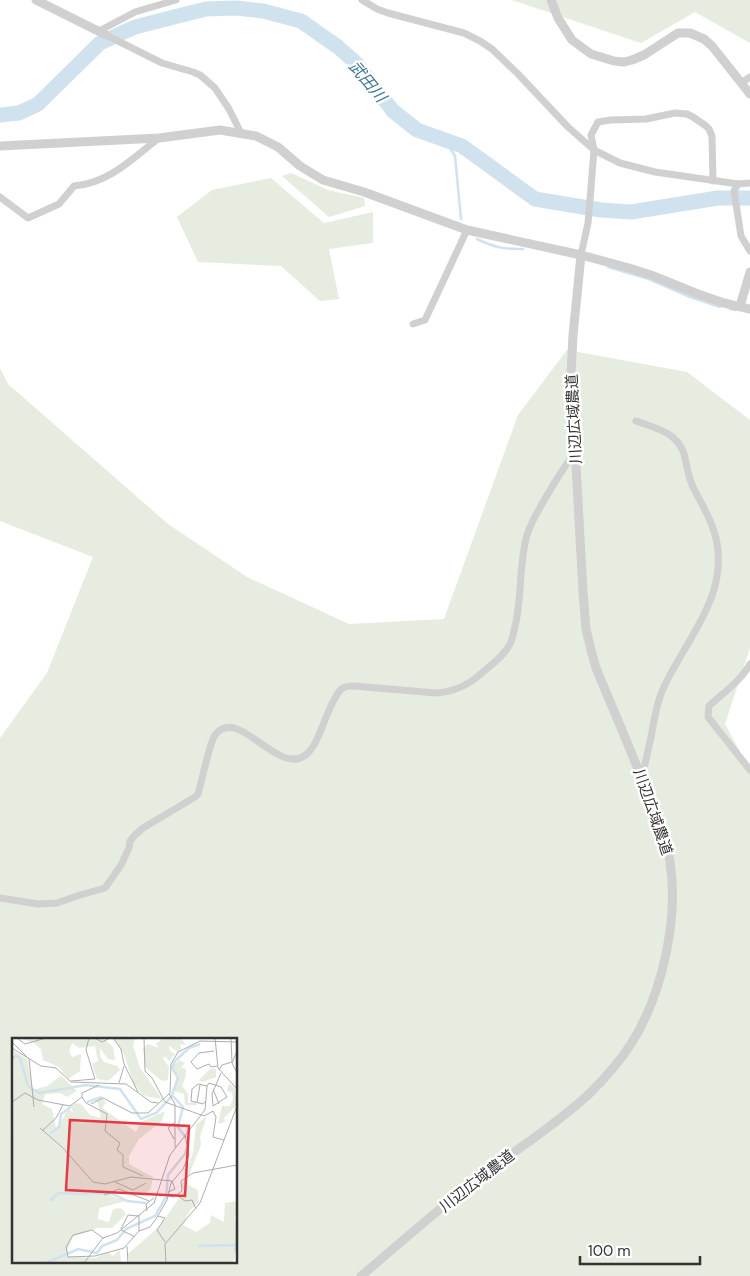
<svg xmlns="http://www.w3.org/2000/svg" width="750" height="1276" font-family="'DM Sans','Noto Sans JP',sans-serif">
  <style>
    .green { fill: #e6ecdf; fill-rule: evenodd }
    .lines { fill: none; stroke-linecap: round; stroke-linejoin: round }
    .stream { stroke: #cfe2ee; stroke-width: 2.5 }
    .river { stroke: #cfe2ee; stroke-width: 15 }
    .minor { stroke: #d0d0d0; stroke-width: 7 }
    .tertiary { stroke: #d0d0d0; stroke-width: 9 }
    .labels { text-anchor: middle; stroke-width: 5; stroke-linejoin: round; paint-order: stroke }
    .street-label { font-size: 15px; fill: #333; stroke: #fff }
    .water-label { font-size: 16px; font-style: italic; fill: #3f7597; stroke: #fff }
    .inset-river { fill: none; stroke: #cfe2ee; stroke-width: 2.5 }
    .inset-road { fill: none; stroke: #adadad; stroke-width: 1 }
    .view { fill: #e63946; fill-opacity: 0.15; stroke: #e63946; stroke-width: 2.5 }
    .inset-edge { fill: none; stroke: #333; stroke-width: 2.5 }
  </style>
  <rect width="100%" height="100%" fill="#fff"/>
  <g class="green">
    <polygon points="512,0 750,0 750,43 695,12 641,43"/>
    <polygon points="291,173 328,190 364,198 365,206 329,217 282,176"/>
    <polygon points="271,178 324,223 373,212 373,243 329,249 339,299 320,301 281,266 198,262 177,217 212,190"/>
    <path d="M567,350L687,372L750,420V648L725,724L750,770V1276H0V738L47,673L93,557L0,521V368L8,384L168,524L247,577L349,624L444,619L518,415ZM14,1040H236V1262H14Z"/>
  </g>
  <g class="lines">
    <g class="stream">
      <polyline points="445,140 455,156 461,219"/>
      <path d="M477,239C496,248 503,249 523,249"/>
      <polyline points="608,267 649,279 690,297 720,307"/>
      <polyline points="730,309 736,310"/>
    </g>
    <polyline class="river" points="0,115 19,113 38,104 100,43 135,27 170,18 206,9 236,8 263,11 301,21 338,47 355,62 393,111 417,130 462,146 535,199 601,210 631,212 718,198 750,198"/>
    <g class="minor">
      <polyline points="362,0 377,9 388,13 464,33 480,41 492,49 518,74 568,127 594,150 620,163 655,172 738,184 750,183"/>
      <polyline points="99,31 135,12 176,0"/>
      <polyline points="106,35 162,63 193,72 200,75 215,88 229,109 241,133"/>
      <polyline points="741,83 750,77"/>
      <polyline points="738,184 734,191 741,236 750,251"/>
      <path d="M0,197L28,218L59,204L74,186C109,183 132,159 159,138"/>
      <polyline points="581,255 588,223 590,200 594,150 591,135 598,122 611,120 646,119 675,113 687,114 693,117 706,126 709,129 712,136 713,181"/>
      <polyline points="413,324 425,320 467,230"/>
      <path d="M636,421C655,428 677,432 684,454C687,465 688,477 693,487C702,505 713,522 717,543C727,599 684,642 663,689C656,704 654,721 651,737C648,751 645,764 642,778"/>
      <path d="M750,664C741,681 723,693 709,706L708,717L750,770"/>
      <path d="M0,898L38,904L57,903L80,895L105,888L121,865L129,848L130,841L135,835L143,828L195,797L198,794C202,781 209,744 215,735C239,704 278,779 307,754C319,743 325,715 334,700C336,696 339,690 343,688C346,686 351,686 354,686L436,693C455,692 469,685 483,672C492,664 504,656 510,644C513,638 514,630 516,622C522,594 519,563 527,535C531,522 539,509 546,497C555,482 564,466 575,453"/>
    </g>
    <g class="tertiary">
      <polyline points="36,0 106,35"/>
      <polyline points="551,0 558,18 572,40 591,54 614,61 624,62 632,60 644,55 678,33 690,33 704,39 712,46 750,94"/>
      <polyline points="0,146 159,138 220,130 256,136 278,147 300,166 323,180 364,192 467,230 581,255 629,268 651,275 698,294 724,303 750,309"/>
      <polyline points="740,306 750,272"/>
      <path d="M361,1276C397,1246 432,1214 469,1186C489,1171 509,1155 530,1141C551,1125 573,1110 592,1091C606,1077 620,1061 631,1044C662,995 679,920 670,862C667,841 658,821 650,801C634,756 614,712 596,668L591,650L586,629L583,592L571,375L573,335L581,255"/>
    </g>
  </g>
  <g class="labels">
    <g class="street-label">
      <text transform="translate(574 419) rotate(-93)" y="5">川辺広域農道</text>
      <text transform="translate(653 812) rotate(71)" y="5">川辺広域農道</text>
      <text transform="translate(477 1181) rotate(-38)" y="5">川辺広域農道</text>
    </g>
    <g class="water-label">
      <text transform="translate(368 81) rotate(50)" y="6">武田川</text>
    </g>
  </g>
  <g transform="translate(12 1038)">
    <rect width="225" height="225" fill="#fff"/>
    <path d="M7,0H91L101,9L103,22L96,21L88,10V18L92,24L105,28L108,32L96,43L85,41L80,26L86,23L83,8L67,10L60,5L57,13L60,19L69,16L68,33L56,41L47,29L31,22L29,11L22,5ZM123,0L121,8L128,30L150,61L133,58L136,54L132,58L125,50L129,47L123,50L112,16L102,1ZM151,0H169L174,7L168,6L169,11L165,14L157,7L158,13L163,16L157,23L153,18L151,21L157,29L156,42L150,43L133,29L131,10L136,6L147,10L144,6ZM2,13L15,21L21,52L35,48L49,38L65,53L55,59L48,55L33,56L30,66L40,71L44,90L57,71L61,75L59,68L64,65L69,66L78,77L89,80L85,62L91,61L94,65L90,70L124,94L129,84L153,73L150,83L127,101L117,118V126L141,139L139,150L132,158L106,152L96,157L114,163L87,170L86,181L97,184L101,171L109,170L114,176L100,190H85L61,199L53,218L83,220L96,214L101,218L108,212L109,225H0ZM167,22L173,25L169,29L174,31V38L170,48L176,56V65L184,64L185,67H173L172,56L162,53L167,38L162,35L161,28ZM198,31H204V39L190,44L187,42ZM217,45L223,51L225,67L212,80L213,84L206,86L210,68H218L221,60L220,55L215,53ZM195,78L188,99L189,107L175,142L176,147L186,152V165L178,172L171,187L184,194L198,185L199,177L212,184L213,165L225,163V179H222L225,183L223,220L220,225H118L116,216L148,188L172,153L170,148L181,114L184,87Z" fill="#e6ecdf"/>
    <path class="inset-river" d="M0,21L4,18L8,20L16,48L27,55L74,47L108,51L129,81L144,75L160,58M75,64L90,59M38,96L47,89L49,76L59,69M174,100L166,89L171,69L160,57L166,40L160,30L163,23L177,10L188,6M78,155L101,156L115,163L134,165M38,163L46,155L77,156M186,208L223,207M223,213L225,197M34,225L66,211L85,215L90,208L105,202L114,191L143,178L154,159L156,137L173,116L175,109"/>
    <path class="inset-road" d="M5,0L13,6L34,0M83,0L90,4L98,0M101,0L109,11L112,26L126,54M132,0L133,33L140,40L153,64L192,78L201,73M203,0L206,30L225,51M0,4L17,21L22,69M0,10L29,28L44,30L59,44L114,46L139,64L146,65M202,13L187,15L179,24L185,31L197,26L199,29L205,28M225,13L220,25L225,35M207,32L210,27L220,24L219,0M59,43L83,41L74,12L77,0M107,45L112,28M201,51L207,66M157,56L163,66V110M70,59L74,65L95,76L93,93L108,105L105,112L111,117V129L131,138M194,63L191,66L179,63L180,51L186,46L195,48L197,45L209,49L215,59L201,68M0,64L13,55L26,62L58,68L70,59V55L87,47M185,64L188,47M79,66L91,60L120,75H136L158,55L159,26L166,14L188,3L225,4M201,68L200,56L209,35M201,73L204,79L201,99L212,102M28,90L50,109L81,144L93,146L119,139L160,143M30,93L44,80L51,67M162,101L156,90L163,84M103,144L121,152L134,145M156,154L163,151L160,143M145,156L162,159L170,153L169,143L181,135L225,127M92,157L107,151L137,163M165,157L173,163L180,162L184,171M135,173L134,166L142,160M146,178L153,180L145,192L153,204M109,191L116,177L126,178M109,192L123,199M127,193L138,189L144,181L155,162L159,145L171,131L177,117L173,97M91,200L80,192L61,197L54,209L56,219L83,218L112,210L127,193V177M115,208L116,225M72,225L91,200L105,195L142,165L158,117L193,72L195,48M154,225L153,206L188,165L225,68"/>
    <path class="view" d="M58,82L177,88L173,158L54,152Z"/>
    <rect width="225" height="225" class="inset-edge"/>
  </g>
  <path d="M580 1256v8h120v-8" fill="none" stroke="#333333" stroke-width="2.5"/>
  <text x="588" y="1256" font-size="15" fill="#333333" stroke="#ffffff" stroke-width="4" paint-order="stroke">100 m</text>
</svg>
